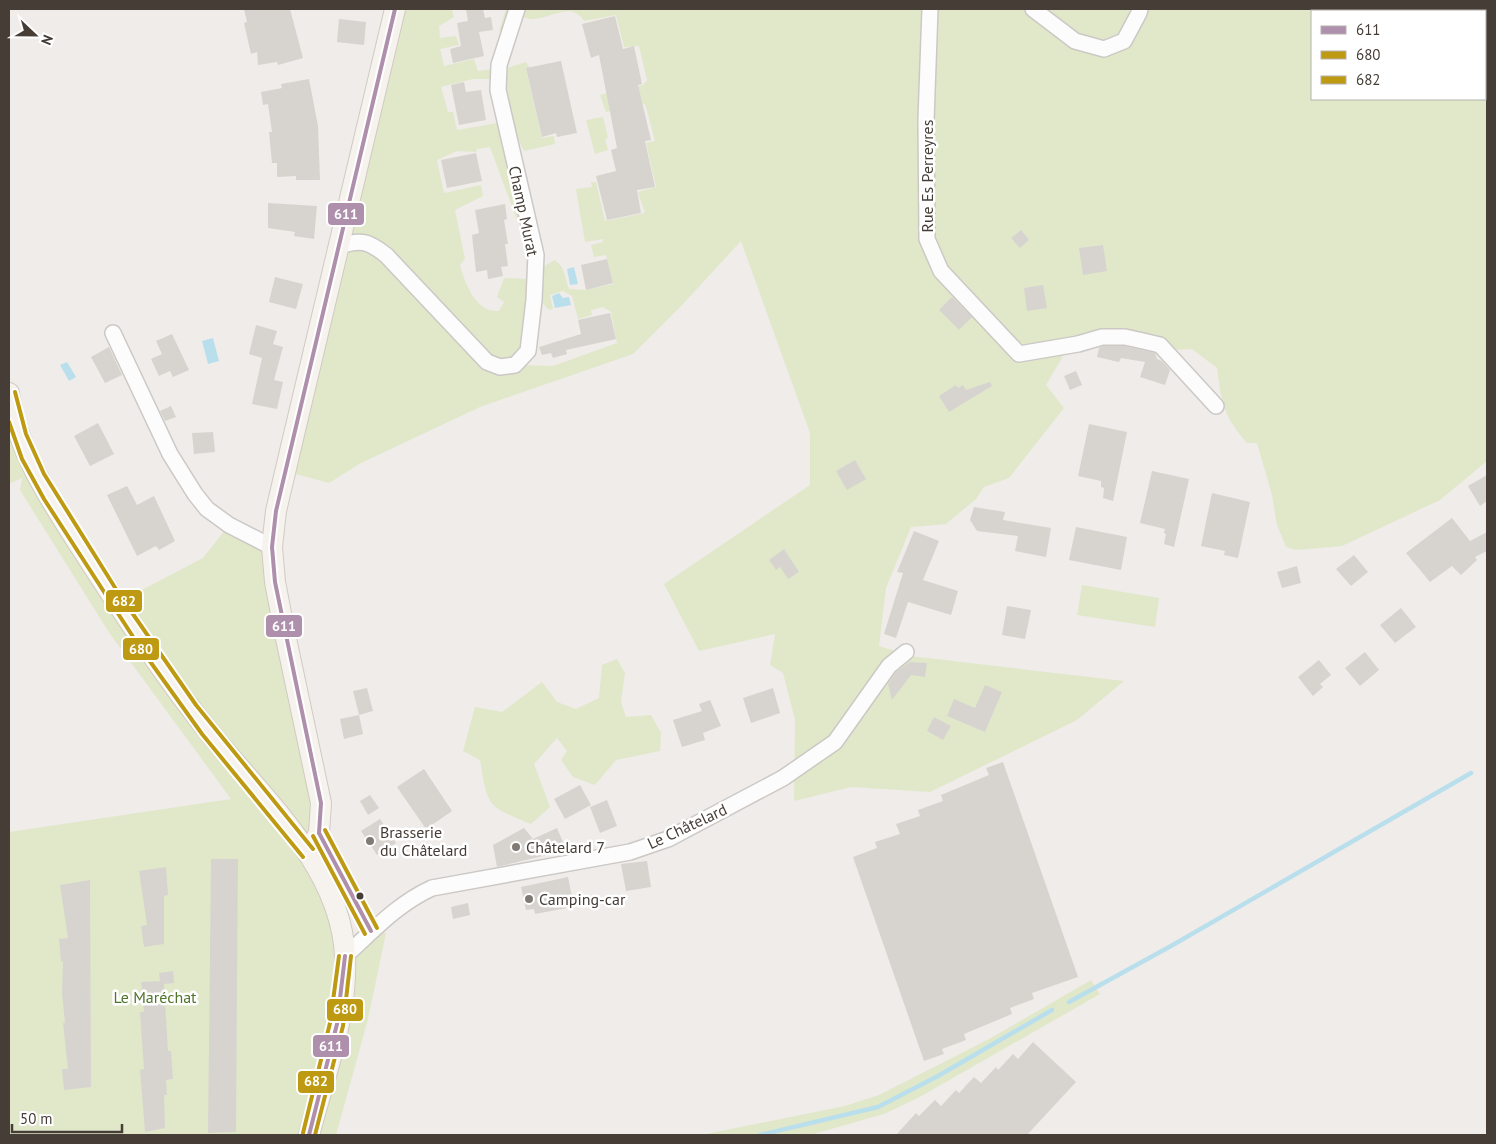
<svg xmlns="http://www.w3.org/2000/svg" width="1496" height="1144" font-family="'PT Sans',sans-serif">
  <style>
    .green { fill: #e1e8ca; fill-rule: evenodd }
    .water { fill: #badfec }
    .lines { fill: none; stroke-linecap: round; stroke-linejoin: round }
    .stream { stroke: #badfec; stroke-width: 4.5 }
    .building { fill: #d7d4d0 }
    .street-casing { stroke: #ccc8c5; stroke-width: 18 }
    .secondary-casing { stroke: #d0cac2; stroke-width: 22 }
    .street { stroke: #fdfcfc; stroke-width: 15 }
    .secondary { stroke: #f6f3ee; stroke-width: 20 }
    .bus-1-casing { stroke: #fff; stroke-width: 8 }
    .bus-2-casing { stroke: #fff; stroke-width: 8 }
    .bus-3-casing { stroke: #fff; stroke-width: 8 }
    .bus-1 { stroke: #af90ac; stroke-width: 4 }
    .bus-2 { stroke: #be9a13; stroke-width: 4 }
    .bus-3 { stroke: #be9a13; stroke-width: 4 }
    .poi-dot { fill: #807a75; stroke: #fff; stroke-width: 2 }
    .bus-dot { fill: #453d36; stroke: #fff; stroke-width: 2 }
    .labels { text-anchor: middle; stroke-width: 5; stroke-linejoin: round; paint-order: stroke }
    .street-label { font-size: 16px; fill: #453d36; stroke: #fff }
    .poi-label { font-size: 16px; fill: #453d36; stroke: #fff; text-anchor: start }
    .park-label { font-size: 16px; fill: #51742b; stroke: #fff }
    .line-badge { stroke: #fff; stroke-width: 2 }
    .badge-label { font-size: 14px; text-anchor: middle; font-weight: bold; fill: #fff }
  </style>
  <rect width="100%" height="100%" fill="#efece9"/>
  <g class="green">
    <path d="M395,9H452L454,17L439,26L440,38L456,36L459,45L440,49L444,66L474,59L478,71L493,69L491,79H473L441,87L448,112H453L457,130L504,122L529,217L517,220L490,147L477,149L476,152L457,151L437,160L444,193L481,185L483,196L455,210L465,259L460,265C465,284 476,313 499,311L504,302L497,297L504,278L535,279L532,329L516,365L553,366L617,343L611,312L603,307L591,310L592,315L578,319L572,296L563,291L550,295L553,309L549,310L541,301L542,274L544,266L555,260L562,267L569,289L586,290L613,284L606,255L594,257L591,245L603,242V239L585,242L576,189L592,187L591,182H596L605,221L645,213L638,192L656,187L646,143L655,141L645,104L606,112L600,95L643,85L647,80L639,46L624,47L616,15L584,21C571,0 550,20 531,19C526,19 520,15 516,14L510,30L499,31L506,9H517L516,14L529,9H1487V461L1440,500L1342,546L1297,550L1286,547L1277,525L1272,495L1257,443H1247C1223,415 1222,404 1217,368L1192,349L1173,350L1152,334L1115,333L1073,339L1046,385L1064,408L1009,478L984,487L976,499L946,524L911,527L886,588L879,646L910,656L1124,681L1077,720L930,792L851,787L794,801L795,720L783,673L770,665L775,634L699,651L664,584L810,485V433L741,241L683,304L633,354L480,407L361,463L329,483L285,471ZM1312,11H1485V99H1312Z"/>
    <path d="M526,62L530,68L526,69L542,138L554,136L555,144L524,151C511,125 504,96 507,68Z"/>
    <polygon points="603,117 608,138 605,139 608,150 595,154 586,120"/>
    <polygon points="9,419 117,603 203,558 229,525 272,547 321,803 308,853 345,956 371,931 386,933 368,1019 336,1135 9,1135 9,832 231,799 110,634 20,490 22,478 9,484"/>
    <polygon points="1082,585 1159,598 1155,627 1077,615"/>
    <path d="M617,659L625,673L621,702L626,717L651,715L661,733L660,751L616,760L595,785L573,777L561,760L567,751L557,738L534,764L550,807L531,824C487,806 488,808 480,760L463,751L475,707L502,712L542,682L557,702L576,709L599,698L602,665Z"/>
    <polygon points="1091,980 1100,994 918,1098 884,1114 810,1135 701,1135 845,1106 879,1095 991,1038"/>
  </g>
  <g class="water">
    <polygon points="574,267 578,284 570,285 567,269"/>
    <polygon points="559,293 563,298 569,297 571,305 555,308 552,296"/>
    <polygon points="213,338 219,361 208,364 202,341"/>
    <polygon points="67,362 76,377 69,381 60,365"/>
  </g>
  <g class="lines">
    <g class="stream">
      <polyline points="1069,1002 1171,946 1471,773"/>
      <polyline points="760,1135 878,1107 938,1076 1052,1010"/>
    </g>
  </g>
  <g class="building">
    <polygon points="244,9 290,9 303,58 278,65 277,62 258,65 257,52 251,54 244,23 247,22"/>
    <polygon points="466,9 483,9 485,18 491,17 493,30 479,32 484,56 453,63 450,49 461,46 457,23 468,21"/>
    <polygon points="615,16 623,49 634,46 642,84 638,85 651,140 645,141 655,187 637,190 641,213 607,220 596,176 616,171 611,150 617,148 599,55 591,58 582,24"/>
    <polygon points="339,19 366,22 364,45 337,42"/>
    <polygon points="561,61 577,133 557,137 556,133 542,137 526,68"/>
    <polygon points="309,79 318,126 320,180 296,180 296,176 277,177 277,163 272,163 269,132 272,132 268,104 263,105 261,92 282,88 281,84"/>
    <polygon points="464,82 466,92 481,90 486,120 459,125 451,85"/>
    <polygon points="476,153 482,181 447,188 441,160"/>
    <polygon points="268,203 317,206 314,239 294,236 295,232 268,228"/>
    <polygon points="505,204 507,219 504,220 508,244 505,244 508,266 501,267 503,276 488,279 487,270 476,272 472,235 479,233 475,210"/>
    <polygon points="1021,230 1029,240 1020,248 1011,238"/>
    <polygon points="1103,245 1107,271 1083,275 1079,248"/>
    <polygon points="607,259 613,283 586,290 581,265"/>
    <polygon points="275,277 303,284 296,309 269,302"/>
    <polygon points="1043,285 1047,308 1027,311 1024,288"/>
    <polygon points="952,297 972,317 959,330 939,310"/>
    <polygon points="610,313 616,339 566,350 567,354 553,358 551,353 542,355 539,347 581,334 578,320"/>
    <polygon points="256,325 277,331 273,344 283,347 274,380 283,382 277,409 252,404 262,358 249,354"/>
    <polygon points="172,334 189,370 173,377 170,371 159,376 151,359 162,354 156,341"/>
    <polygon points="1103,346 1124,346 1155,353 1157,359 1162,361 1170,370 1165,385 1140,377 1145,362 1121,358 1119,362 1097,357 1099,348"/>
    <polygon points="109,347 122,375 105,383 91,357"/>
    <polygon points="1076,371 1082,385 1070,390 1064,376"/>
    <polygon points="990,382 992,386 949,412 939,396 956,385 958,388 963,385 966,390"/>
    <polygon points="171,406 176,417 165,421 160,411"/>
    <polygon points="98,423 114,454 90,466 74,436"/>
    <polygon points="1089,424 1127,432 1113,501 1103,498 1104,488 1101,487 1101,481 1078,476"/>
    <polygon points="213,432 215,452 194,454 192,433"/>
    <polygon points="855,460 866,479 847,490 836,471"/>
    <polygon points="1152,471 1189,479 1174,547 1164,544 1166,534 1164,533 1165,529 1140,523"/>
    <polygon points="1487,475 1487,501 1480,506 1468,486"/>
    <polygon points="127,486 137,505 154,496 175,541 159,550 156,546 137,556 107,495"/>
    <polygon points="1212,493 1250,502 1238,558 1224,555 1225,551 1201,546"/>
    <polygon points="974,507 1005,512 1003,520 1051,528 1046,557 1015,551 1018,536 977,531 970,520"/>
    <polygon points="1452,518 1470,541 1487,532 1487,551 1475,557 1477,560 1461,575 1452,566 1430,582 1406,553"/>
    <polygon points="1076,527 1127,537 1121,570 1069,560"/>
    <polygon points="914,531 939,541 923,580 958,591 951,615 908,602 896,638 884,634 903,573 897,572"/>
    <polygon points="784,549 799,572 788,579 780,567 776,570 769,560"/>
    <polygon points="1354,555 1368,572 1351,586 1336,569"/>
    <polygon points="1297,566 1301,583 1282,588 1277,572"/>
    <polygon points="1007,606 1031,610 1025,639 1002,635"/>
    <polygon points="1401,608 1416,627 1395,643 1380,625"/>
    <polygon points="1365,652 1379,670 1360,686 1345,668"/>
    <polygon points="1319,660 1331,675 1320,684 1323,687 1313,696 1298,677"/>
    <polygon points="910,662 927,663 925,677 911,675 892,700 888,684 896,672"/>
    <polygon points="985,685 1002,692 985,732 947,716 954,699 975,708"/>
    <polygon points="367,688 373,711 359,715 353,691"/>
    <polygon points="773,688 780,713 751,723 743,698"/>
    <polygon points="710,700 721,726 703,733 705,740 682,747 673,720 702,711 699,704"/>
    <polygon points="359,715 363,734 344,739 340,719"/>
    <polygon points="934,717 951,726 943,740 927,731"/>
    <polygon points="1003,762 1078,977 1032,993 1034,999 1010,1008 1012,1014 964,1034 966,1040 942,1049 944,1054 924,1061 853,857 877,848 875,842 900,834 896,824 920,816 918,810 943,801 941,795 989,775 986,768"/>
    <polygon points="424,769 452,811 426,829 397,787"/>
    <polygon points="580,785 591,805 565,819 554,799"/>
    <polygon points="370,795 379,808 368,815 360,801"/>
    <polygon points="607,800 617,826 600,833 590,807"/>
    <polygon points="380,819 396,843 377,855 361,831"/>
    <polygon points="524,828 533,839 557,828 565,847 547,855 497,867 493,845"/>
    <polygon points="211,859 238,859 236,1132 208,1133"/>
    <polygon points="647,861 651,887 626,891 621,864"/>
    <polygon points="166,867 168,895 164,896 164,944 144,947 141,926 147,925 139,871"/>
    <polygon points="568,877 573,902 571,902 572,907 535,914 534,909 526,910 521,887"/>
    <polygon points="90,880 91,1087 64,1090 62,1069 68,1069 63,1023 65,1023 62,993 63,961 61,962 59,939 68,938 60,885"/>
    <polygon points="468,903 470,915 453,919 451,907"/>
    <polygon points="173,971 174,983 164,984 168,1051 171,1051 173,1079 166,1080 167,1095 164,1095 165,1128 145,1132 140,1070 144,1069 140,1012 144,1012 141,982 160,981 159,973"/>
    <polygon points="1033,1042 1076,1082 1027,1135 896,1135 916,1113 919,1116 935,1100 941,1106 956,1090 959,1093 974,1077 981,1083 996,1067 998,1070 1013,1054 1018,1059"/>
  </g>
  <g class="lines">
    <defs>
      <g id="street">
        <polyline points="930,9 926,120 927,239 941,271 1019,354 1078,344 1102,337 1125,337 1143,341 1160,345 1216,406"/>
        <polyline points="1033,9 1075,41 1104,49 1124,41 1139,13 1140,9"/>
        <path d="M339,246C361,239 368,241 386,255L487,362L500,367L515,365L528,351L534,300L536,255L498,90L499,65L517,9"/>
        <polyline points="113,333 170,454 195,494 207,509 229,525 272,547"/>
        <path d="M345,956C373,931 397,904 432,888L630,852L668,839L783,778L835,742L889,666L906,652"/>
      </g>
      <g id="secondary">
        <path d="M9,393C18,458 60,514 94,568C130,623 167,680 209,732C262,797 341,867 345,956C348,1017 324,1078 309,1135"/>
        <polyline points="308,853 319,833 321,803 284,629 275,582 272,547 276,511 291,447 395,9"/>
      </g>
    </defs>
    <use href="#street" class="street-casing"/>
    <use href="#secondary" class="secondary-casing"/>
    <use href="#street" class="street"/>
    <use href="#secondary" class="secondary"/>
    <defs>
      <g id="bus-1">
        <polyline points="319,833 321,803 275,582 272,547 276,511 395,9"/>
        <polyline points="319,833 371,931"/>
        <polyline points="309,1135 337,1024 345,956"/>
      </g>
      <g id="bus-2">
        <polyline points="9,422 22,459 44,499 139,646 202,734 303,857"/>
        <polyline points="313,836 365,934"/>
        <polyline points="315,1135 343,1026 351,956"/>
      </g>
      <g id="bus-3">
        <polyline points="15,392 26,434 44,474 119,594 196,705 313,849"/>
        <polyline points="325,830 377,928"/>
        <polyline points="303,1133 330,1023 339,956"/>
      </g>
    </defs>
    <use href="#bus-1" class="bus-1-casing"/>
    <use href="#bus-2" class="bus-2-casing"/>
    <use href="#bus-3" class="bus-3-casing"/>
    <use href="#bus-1" class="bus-1"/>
    <use href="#bus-2" class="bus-2"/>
    <use href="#bus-3" class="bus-3"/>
  </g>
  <g class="poi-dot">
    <circle cx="370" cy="841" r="5"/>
    <circle cx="516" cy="847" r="5"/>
    <circle cx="529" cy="899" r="5"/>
  </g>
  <circle class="bus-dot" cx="360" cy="896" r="4.5"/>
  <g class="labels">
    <g class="street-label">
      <text transform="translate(927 176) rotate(-90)" y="6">Rue Es Perreyres</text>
      <text transform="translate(524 211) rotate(78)" y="6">Champ Murat</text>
      <text transform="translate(687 826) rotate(-25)" y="6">Le Châtelard</text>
    </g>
    <g class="poi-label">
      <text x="380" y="838">Brasserie<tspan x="380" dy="18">du Châtelard</tspan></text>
      <text x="526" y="853">Châtelard 7</text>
      <text x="539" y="905">Camping-car</text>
    </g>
    <g class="park-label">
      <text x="155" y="1003">Le Maréchat</text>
    </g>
  </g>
  <g class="line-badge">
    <rect x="327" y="202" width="38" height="24" rx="5" fill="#af90ac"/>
    <rect x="105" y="589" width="38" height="24" rx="5" fill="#be9a13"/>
    <rect x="265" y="614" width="38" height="24" rx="5" fill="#af90ac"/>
    <rect x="122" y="637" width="38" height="24" rx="5" fill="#be9a13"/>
    <rect x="326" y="998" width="38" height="24" rx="5" fill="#be9a13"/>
    <rect x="312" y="1034" width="38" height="24" rx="5" fill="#af90ac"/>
    <rect x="297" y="1070" width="38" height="24" rx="5" fill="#be9a13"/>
  </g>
  <g class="badge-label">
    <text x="346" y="219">611</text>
    <text x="124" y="606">682</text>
    <text x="284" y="631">611</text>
    <text x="141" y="654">680</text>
    <text x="345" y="1014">680</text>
    <text x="331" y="1051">611</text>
    <text x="316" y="1086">682</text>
  </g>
  <rect width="1496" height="1144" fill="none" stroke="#453d36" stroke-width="20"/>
  <rect x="1311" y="10" width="175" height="90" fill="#ffffff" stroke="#b5b1af"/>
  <rect x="1321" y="26" width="25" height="8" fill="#af90ac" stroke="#b5b1af"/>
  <text x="1356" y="35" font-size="15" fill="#453d36">611</text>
  <rect x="1321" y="51" width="25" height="8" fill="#be9a13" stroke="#b5b1af"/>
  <text x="1356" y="60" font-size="15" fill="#453d36">680</text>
  <rect x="1321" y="76" width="25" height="8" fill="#be9a13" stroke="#b5b1af"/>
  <text x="1356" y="85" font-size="15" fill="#453d36">682</text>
  <g transform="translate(35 35) rotate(112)" stroke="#ffffff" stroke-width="4" paint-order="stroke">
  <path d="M0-4L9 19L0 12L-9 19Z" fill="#453d36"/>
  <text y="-8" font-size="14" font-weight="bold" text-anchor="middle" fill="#453d36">N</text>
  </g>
  <path d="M12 1124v8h110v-8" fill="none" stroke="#453d36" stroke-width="2.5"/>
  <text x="20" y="1124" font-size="15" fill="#453d36" stroke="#ffffff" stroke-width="4" paint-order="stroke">50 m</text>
</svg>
